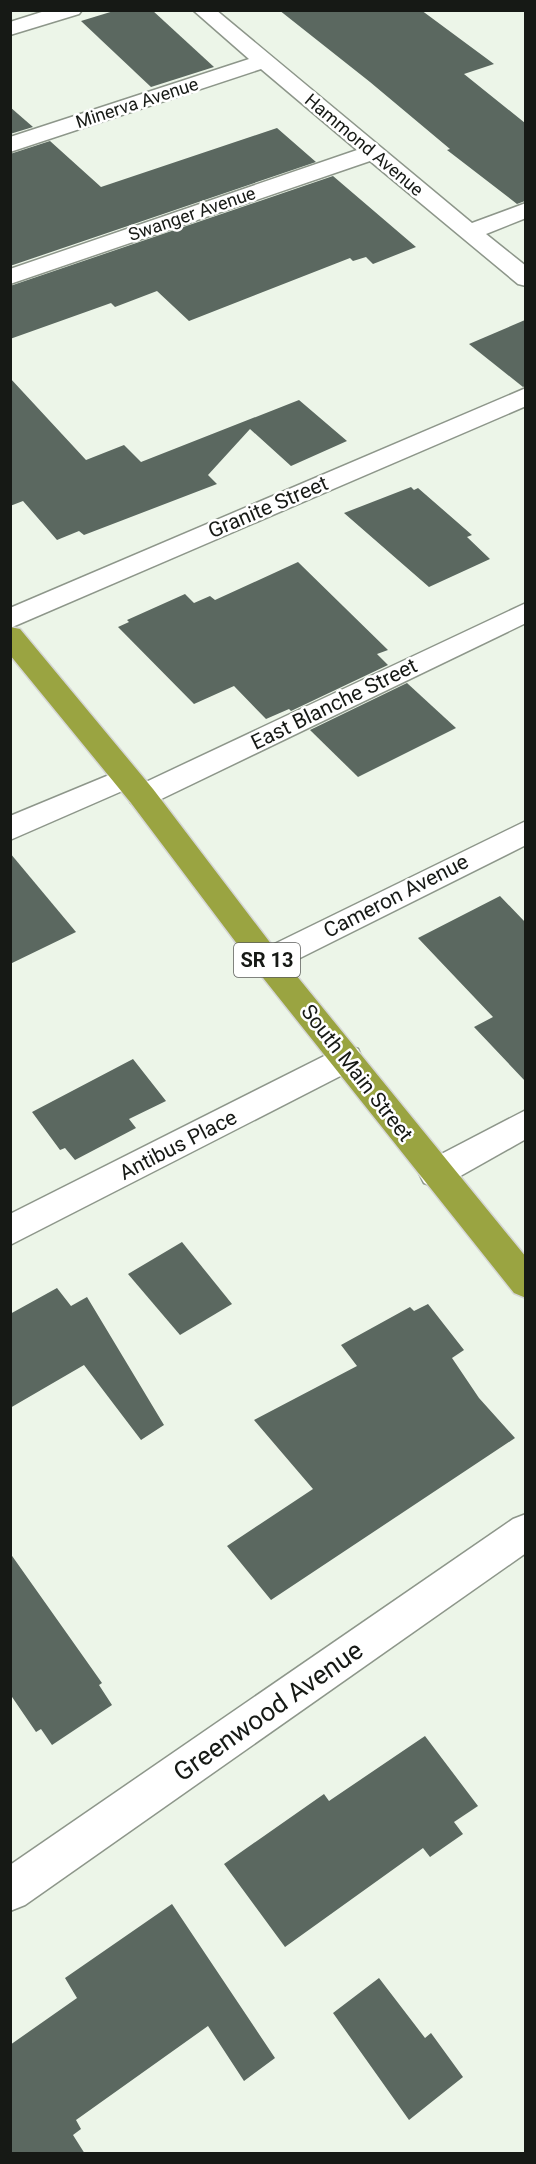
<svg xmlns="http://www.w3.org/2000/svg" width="536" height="2164" font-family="Roboto,sans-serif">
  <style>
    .building { fill: #5b6860 }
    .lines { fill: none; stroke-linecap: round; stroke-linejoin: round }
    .minor-casing { stroke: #8d968a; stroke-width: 3 }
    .highway-casing { stroke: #d5d6d5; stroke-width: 3 }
    .minor { fill: #fff; fill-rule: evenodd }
    .highway { fill: #9aa441; fill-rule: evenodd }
    .labels { text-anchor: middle; stroke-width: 5; stroke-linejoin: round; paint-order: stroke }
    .far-street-label { font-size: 18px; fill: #161915; stroke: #fff }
    .shield { fill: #fff; stroke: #5c5e5b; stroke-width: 1.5 }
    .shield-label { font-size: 20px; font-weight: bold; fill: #161915 }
    .street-label { font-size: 21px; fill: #161915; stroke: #fff }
    .near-street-label { font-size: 26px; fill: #161915; stroke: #fff }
  </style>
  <rect width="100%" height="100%" fill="#ecf5e8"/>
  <g class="building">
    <polygon points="117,10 152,10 214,67 151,87 81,21"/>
    <polygon points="279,10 421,10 494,64 464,74 525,123 525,201 517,204 447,150 450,149 370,82"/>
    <polygon points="10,107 33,127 10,134"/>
    <polygon points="277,128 316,162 10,266 10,154 50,141 101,187"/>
    <polygon points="333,176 416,247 373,264 366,257 353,261 350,258 189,321 157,291 115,307 111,303 10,339 10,286"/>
    <polygon points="525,320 525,386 523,387 469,344"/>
    <polygon points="10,378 86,460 124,445 141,462 299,400 347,441 291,466 250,429 208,475 217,484 84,535 79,531 57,540 23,501 10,506"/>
    <polygon points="411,487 414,490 418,488 472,535 467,537 490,559 429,587 344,513"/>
    <polygon points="298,562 388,650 377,654 388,665 291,711 289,709 266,719 234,686 194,704 118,627 129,622 127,620 185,594 194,603 210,596 215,600"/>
    <polygon points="407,683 456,728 358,777 310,730"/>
    <polygon points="10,853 76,932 10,964"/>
    <polygon points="500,896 525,922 525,1081 474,1027 493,1017 418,938"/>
    <polygon points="133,1059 166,1101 129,1119 136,1128 75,1160 65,1148 60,1150 32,1112"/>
    <polygon points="182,1242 232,1304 180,1335 128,1274"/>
    <polygon points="57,1288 71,1306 87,1297 164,1425 141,1440 84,1365 10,1408 10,1314"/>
    <polygon points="428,1304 464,1350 452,1358 479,1398 515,1438 271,1600 227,1546 313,1489 254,1420 357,1366 341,1345 410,1307 414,1311"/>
    <polygon points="10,1553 102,1683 99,1685 112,1705 52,1745 41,1729 36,1732 10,1694"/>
    <polygon points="425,1736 478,1806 454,1822 463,1834 430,1857 423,1848 285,1947 224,1864 324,1794 329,1801"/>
    <polygon points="172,1904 275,2058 244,2081 208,2026 76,2120 81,2129 73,2135 85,2154 10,2154 10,2045 77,1998 65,1978"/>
    <polygon points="379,1978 425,2038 431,2033 463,2077 409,2120 333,2013"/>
  </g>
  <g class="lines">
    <defs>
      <g id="minor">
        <polygon points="48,10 82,10 79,14 10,35 10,22"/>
        <polygon points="193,10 216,10 472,223 526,203 526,218 486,234 526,266 526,286 518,284 370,161 10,284 10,269 357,150 261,69 10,152 10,137 249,59"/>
        <polygon points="526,388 526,406 10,628 10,608"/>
        <polygon points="526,603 526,623 153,803 142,807 131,803 127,796 131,789"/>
        <polygon points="126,768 136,771 141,778 136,785 10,840 10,816"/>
        <polygon points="526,821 526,845 278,969 267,973 256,969 251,961 256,953"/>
        <polygon points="346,1045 358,1049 362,1058 358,1067 10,1245 10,1214"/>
        <polygon points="526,1110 526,1139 448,1183 436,1187 424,1183 419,1173 424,1163"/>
        <polygon points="526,1514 526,1553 25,1905 10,1911 10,1865 513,1519"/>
      </g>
      <polygon id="highway" points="10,627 20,629 153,789 278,953 526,1257 526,1298 514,1293 256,969 131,803 10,655"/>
    </defs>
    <use href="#minor" class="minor-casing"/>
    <use href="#highway" class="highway-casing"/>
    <use href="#minor" class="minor"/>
    <use href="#highway" class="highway"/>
  </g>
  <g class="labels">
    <g class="far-street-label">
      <text transform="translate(137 103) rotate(-18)" y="6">Minerva Avenue</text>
      <text transform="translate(364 145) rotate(40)" y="6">Hammond Avenue</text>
      <text transform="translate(192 214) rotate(-19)" y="6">Swanger Avenue</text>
    </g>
    <rect class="shield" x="234" y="943" width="66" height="34" rx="4.5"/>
    <g class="shield-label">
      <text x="267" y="967">SR 13</text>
    </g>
    <g class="street-label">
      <text transform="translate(268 507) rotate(-23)" y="7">Granite Street</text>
      <text transform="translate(334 704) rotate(-26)" y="7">East Blanche Street</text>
      <text transform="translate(396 896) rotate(-27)" y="7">Cameron Avenue</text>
      <text transform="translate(357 1073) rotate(52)" y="7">South Main Street</text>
      <text transform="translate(178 1145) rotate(-27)" y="7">Antibus Place</text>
    </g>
    <g class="near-street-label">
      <text transform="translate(268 1711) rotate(-35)" y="9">Greenwood Avenue</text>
    </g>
  </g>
  <rect width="536" height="2164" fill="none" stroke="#161915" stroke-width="24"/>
</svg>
